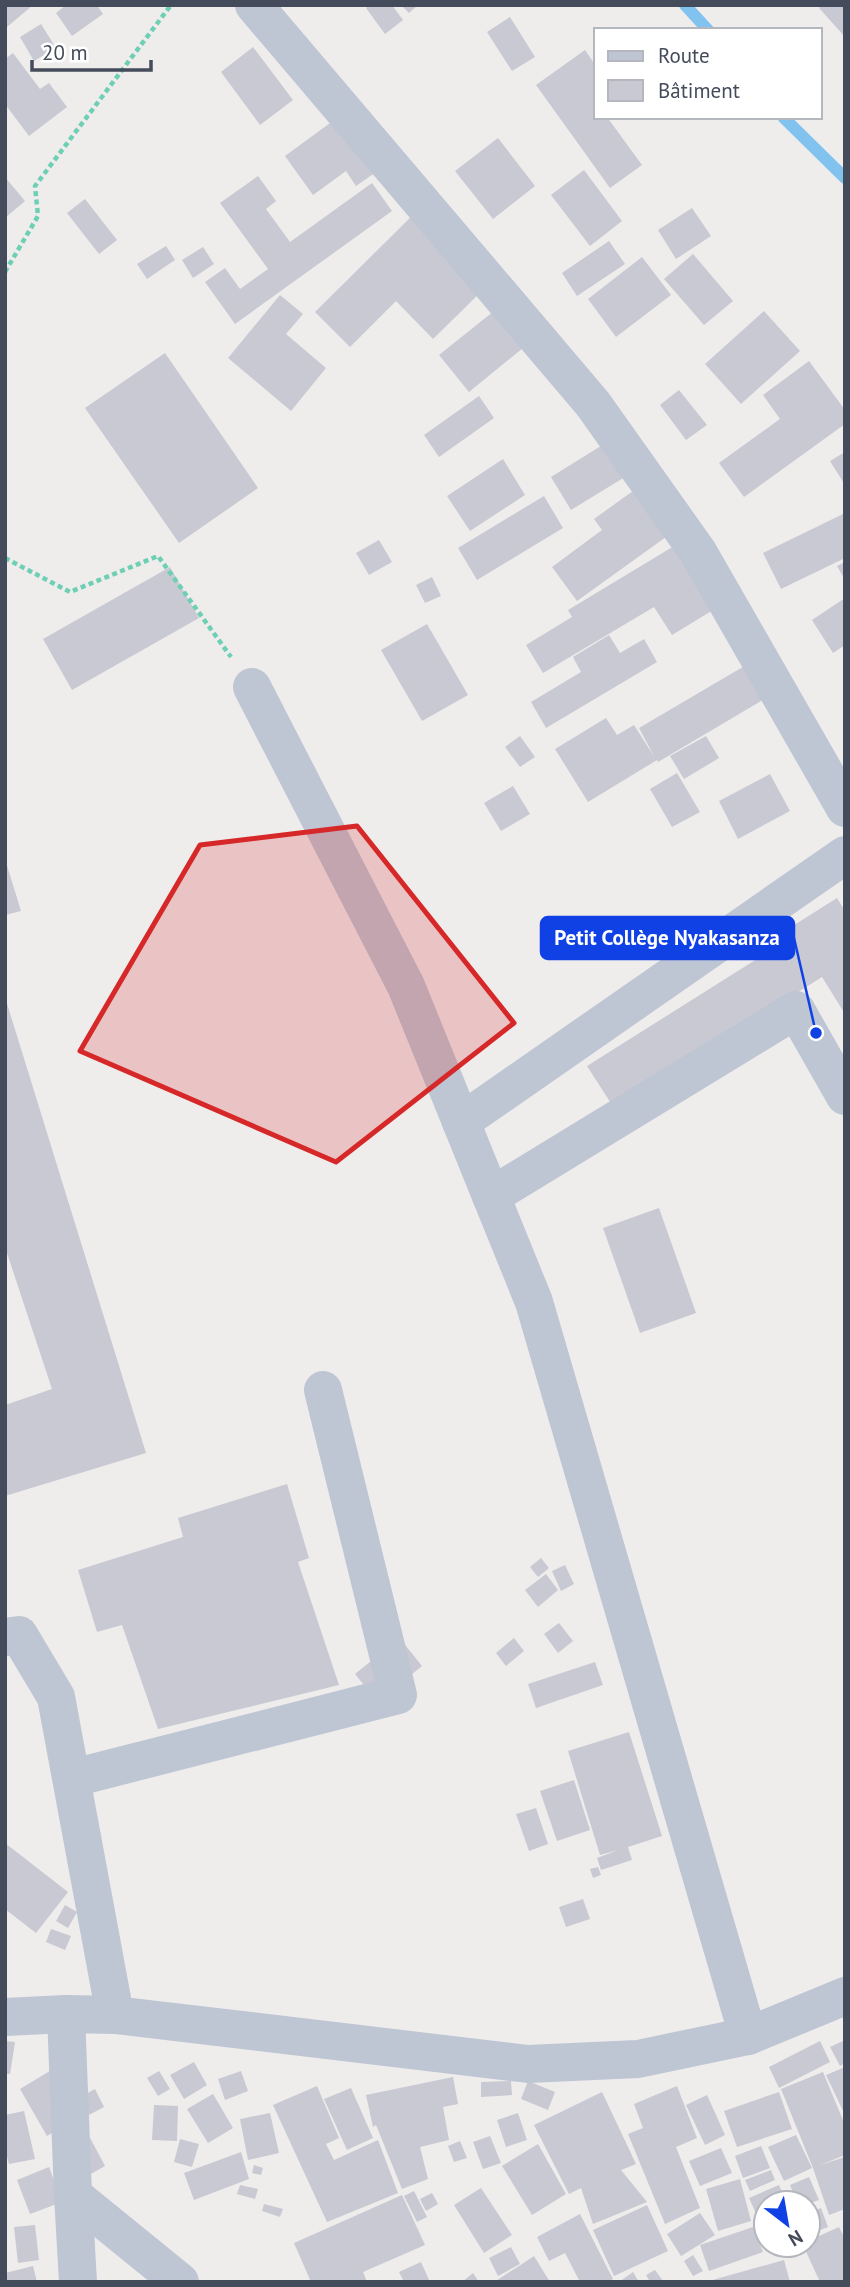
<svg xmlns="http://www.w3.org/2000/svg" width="850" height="2287" font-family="'PT Sans',sans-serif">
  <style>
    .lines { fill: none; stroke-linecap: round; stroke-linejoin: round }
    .stream { stroke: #81c2ef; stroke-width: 12 }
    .building { fill: #c8c9d2 }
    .path { stroke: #6dcfb3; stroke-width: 4.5; stroke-dasharray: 5 3.5; stroke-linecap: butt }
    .minor { stroke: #bec5d3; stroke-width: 38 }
    .marked { fill: #d62828; fill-opacity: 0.2; stroke: #d62828; stroke-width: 5; stroke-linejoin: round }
    .leader { fill: none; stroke: #1041e5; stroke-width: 2.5 }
    .callout-dot { fill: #1041e5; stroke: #fff; stroke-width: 2.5 }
    .callout { fill: #1041e5; stroke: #1041e5; stroke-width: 2.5 }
    .callout-label { font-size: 21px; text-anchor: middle; font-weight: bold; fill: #fff }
  </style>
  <rect width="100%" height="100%" fill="#efecec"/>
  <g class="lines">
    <g class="stream">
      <polyline points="685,5 708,30"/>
      <polyline points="783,117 845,178"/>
    </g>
  </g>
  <g class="building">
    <polygon points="5,5 33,5 7,27 5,24"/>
    <polygon points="66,5 97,5 103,14 72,36 56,13"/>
    <polygon points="370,5 392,5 403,20 385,34 366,8"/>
    <polygon points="401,5 418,5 409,13"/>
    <polygon points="821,5 845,5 845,37 819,8"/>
    <polygon points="510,17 535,57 512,71 487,32"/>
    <polygon points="41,24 56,48 34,61 20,37"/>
    <polygon points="253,47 293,100 260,125 221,72"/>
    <polygon points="585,50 596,66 596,117 607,117 642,165 610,188 536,85"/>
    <polygon points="13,53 40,89 49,83 67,107 29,136 5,104 5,59"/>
    <polygon points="341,115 379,170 356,186 346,171 313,195 285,156"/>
    <polygon points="498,138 535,186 493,219 455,171"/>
    <polygon points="584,170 622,221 590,246 551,195"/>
    <polygon points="258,176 276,201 266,209 290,242 372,183 392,211 235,324 205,282 225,268 240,289 268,269 220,203"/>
    <polygon points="5,177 25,201 5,218"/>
    <polygon points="85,199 117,240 99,254 67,213"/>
    <polygon points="422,206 488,285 433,339 396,301 350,347 315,312"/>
    <polygon points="692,208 711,236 676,259 658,230"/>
    <polygon points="609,241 625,264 577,296 562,273"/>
    <polygon points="166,246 175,260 147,279 137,264"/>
    <polygon points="203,247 214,264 193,278 182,260"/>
    <polygon points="693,254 733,301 704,325 664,279"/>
    <polygon points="642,257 671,295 616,337 588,299"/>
    <polygon points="280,295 303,314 286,334 326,368 291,411 228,358"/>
    <polygon points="494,311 523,348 469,392 439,355"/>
    <polygon points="764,311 800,351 741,404 705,364"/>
    <polygon points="165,353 258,488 179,543 85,408"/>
    <polygon points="809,361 845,410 845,424 744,497 719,463 780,419 763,395"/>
    <polygon points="679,390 707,425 686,440 660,405"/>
    <polygon points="479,396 494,418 439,457 424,435"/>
    <polygon points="617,436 638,469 571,510 551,477"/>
    <polygon points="845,452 845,485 830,461"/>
    <polygon points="503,459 525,495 470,531 447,496"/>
    <polygon points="644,483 677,529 577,601 552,567 602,530 594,519"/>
    <polygon points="544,496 563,528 477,580 458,548"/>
    <polygon points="845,513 845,558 781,589 763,553"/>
    <polygon points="379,540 392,562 369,575 356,553"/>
    <polygon points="684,540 723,604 672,635 654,607 543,673 526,645 572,617 568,610"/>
    <polygon points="845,562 845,580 837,566"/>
    <polygon points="170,567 199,618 72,690 43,639"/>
    <polygon points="432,577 441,596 425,603 416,585"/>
    <polygon points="845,598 845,645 833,653 812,620"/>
    <polygon points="427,624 468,695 422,721 381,650"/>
    <polygon points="609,635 620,653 644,639 657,662 546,728 531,702 581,672 573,657"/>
    <polygon points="758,658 778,691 658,762 657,760 588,802 555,749 606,718 617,735 634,725 655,758 639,728"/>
    <polygon points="520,736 535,757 520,767 505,747"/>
    <polygon points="706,736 719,758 684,779 670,756"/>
    <polygon points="677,773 700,812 672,827 650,789"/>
    <polygon points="770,774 790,811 738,839 719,801"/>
    <polygon points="513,786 530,814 501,831 484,803"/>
    <polygon points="5,859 21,911 5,915"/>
    <polygon points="837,898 845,911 845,1014 822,977 614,1108 587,1066 795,935 791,927"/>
    <polygon points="5,997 146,1453 5,1496 5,1405 52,1389 5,1247"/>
    <polygon points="659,1208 696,1313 640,1333 603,1228"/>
    <polygon points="287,1484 309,1558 298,1562 339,1685 158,1729 122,1625 97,1632 78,1570 183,1537 178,1518"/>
    <polygon points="541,1558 549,1568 538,1577 530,1567"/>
    <polygon points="565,1565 574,1584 561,1591 552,1571"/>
    <polygon points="546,1574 558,1590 538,1607 525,1590"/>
    <polygon points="559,1623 573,1641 558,1653 544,1634"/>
    <polygon points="514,1638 524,1651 506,1666 496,1653"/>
    <polygon points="402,1641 422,1666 406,1679"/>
    <polygon points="376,1657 393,1679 372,1695 355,1674"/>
    <polygon points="595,1662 603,1685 536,1708 528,1684"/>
    <polygon points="629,1732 662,1836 628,1847 632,1860 601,1870 597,1858 618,1850 600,1855 568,1751"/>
    <polygon points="574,1780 590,1830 557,1841 540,1791"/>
    <polygon points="536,1808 548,1844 529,1851 516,1814"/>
    <polygon points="5,1843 68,1892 36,1933 5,1909"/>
    <polygon points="598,1867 601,1875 593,1878 590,1869"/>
    <polygon points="583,1899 590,1919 566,1927 559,1907"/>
    <polygon points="65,1905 77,1912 68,1928 56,1921"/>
    <polygon points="51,1929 71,1936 65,1950 46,1942"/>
    <polygon points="845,2040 845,2063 840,2066 830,2047"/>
    <polygon points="5,2041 15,2042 10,2074 5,2074"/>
    <polygon points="820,2041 830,2062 779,2088 769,2067"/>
    <polygon points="194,2062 207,2085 184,2099 170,2075"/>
    <polygon points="845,2067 845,2115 826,2075"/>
    <polygon points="53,2069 80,2116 47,2136 20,2089"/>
    <polygon points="159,2071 170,2089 158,2096 147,2078"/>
    <polygon points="241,2071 248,2091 225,2100 218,2079"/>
    <polygon points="823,2072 845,2125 845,2155 820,2165 845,2157 845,2209 829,2215 813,2168 781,2089"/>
    <polygon points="453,2077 458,2104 443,2107 449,2140 420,2147 428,2179 402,2189 376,2125 373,2127 366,2095"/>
    <polygon points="511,2081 512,2095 481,2097 481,2082"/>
    <polygon points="528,2081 555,2092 548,2110 521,2099"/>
    <polygon points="317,2086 339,2138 326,2144 334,2160 378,2140 398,2193 327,2222 273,2105"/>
    <polygon points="677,2086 697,2138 676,2147 700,2208 665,2224 628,2134 643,2128 634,2104"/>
    <polygon points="351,2088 373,2138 347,2150 324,2099"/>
    <polygon points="95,2089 104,2107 89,2115 80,2097"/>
    <polygon points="602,2092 636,2164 621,2170 647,2202 593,2224 581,2188 569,2194 534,2125"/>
    <polygon points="779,2092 792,2129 737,2147 724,2111"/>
    <polygon points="213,2094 233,2128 208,2143 187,2109"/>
    <polygon points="707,2095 725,2135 705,2145 686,2105"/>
    <polygon points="154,2105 178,2106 177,2141 152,2140"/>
    <polygon points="24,2111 35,2159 9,2164 5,2149 5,2115"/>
    <polygon points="270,2113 279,2153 248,2160 240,2119"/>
    <polygon points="518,2113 527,2140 506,2147 497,2120"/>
    <polygon points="88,2134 105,2166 89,2175"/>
    <polygon points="796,2135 812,2168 784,2181 768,2147"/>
    <polygon points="490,2136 501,2163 483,2169 473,2142"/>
    <polygon points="180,2139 199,2144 192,2167 174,2162"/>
    <polygon points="460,2141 467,2158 454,2162 448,2146"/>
    <polygon points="538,2144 566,2194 532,2215 502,2166"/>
    <polygon points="761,2146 770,2168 743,2178 735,2156"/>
    <polygon points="721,2148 732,2173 700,2186 689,2161"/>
    <polygon points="241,2152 249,2179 194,2200 184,2173"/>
    <polygon points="254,2165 263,2168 261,2175 252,2173"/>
    <polygon points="49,2167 62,2202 30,2214 17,2180"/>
    <polygon points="771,2170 775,2180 750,2191 745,2180"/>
    <polygon points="809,2177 819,2200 808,2204 797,2203 790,2185"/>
    <polygon points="740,2179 751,2221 718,2231 706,2189"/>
    <polygon points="240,2185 258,2189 255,2199 237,2194"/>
    <polygon points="779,2185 787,2203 766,2203 766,2215 758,2218 749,2198"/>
    <polygon points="481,2188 512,2235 484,2253 454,2205"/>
    <polygon points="414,2191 427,2217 417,2222 404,2196"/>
    <polygon points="432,2193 438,2204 426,2211 420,2199"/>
    <polygon points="402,2195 425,2245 363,2272 367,2282 311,2282 294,2243"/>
    <polygon points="264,2204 283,2209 280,2217 262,2211"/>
    <polygon points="647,2205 668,2251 614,2276 593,2230"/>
    <polygon points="821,2208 828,2227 810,2234 808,2213"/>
    <polygon points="700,2213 715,2235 681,2256 667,2234"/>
    <polygon points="580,2214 613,2279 608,2282 580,2282 565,2253 549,2261 537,2237"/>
    <polygon points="35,2225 39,2260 18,2263 14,2227"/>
    <polygon points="753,2227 763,2252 709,2271 700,2245"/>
    <polygon points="839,2227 845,2239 845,2282 820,2282 803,2245 808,2245 808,2241"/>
    <polygon points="511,2247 520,2264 498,2276 489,2258"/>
    <polygon points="693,2255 703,2271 693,2276 684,2261"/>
    <polygon points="534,2256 550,2282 494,2282 519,2266"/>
    <polygon points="784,2260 790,2282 709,2282 709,2281"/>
    <polygon points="421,2262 430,2282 404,2282 399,2272"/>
    <polygon points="33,2266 37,2282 6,2282 5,2273"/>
    <polygon points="655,2270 663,2281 661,2282 650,2282 646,2275"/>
    <polygon points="633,2272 639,2282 619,2282"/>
    <polygon points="473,2273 479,2282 462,2282"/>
  </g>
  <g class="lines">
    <g class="path">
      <polyline points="5,272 38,216 35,186 171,5"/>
      <polyline points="5,558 70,592 158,556 231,657"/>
    </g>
    <g class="minor">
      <polyline points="254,5 593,404 698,552 845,808"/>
      <polyline points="252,687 406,986 534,1302 748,2036"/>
      <polyline points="461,1122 845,855"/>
      <polyline points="491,1196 796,1010 845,1096"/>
      <polyline points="5,1637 19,1635 56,1697 115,2015"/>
      <polyline points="73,1778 398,1695 323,1390"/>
      <polyline points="66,2014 73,2195 180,2282"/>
      <polyline points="5,2017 66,2014 115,2015 528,2064 638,2059 748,2036 845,1996"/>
      <polyline points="73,2195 78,2282"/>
    </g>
  </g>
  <path class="marked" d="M357,826L514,1023L336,1162L80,1051L200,845Z"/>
  <path class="leader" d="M816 1033L794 938"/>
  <circle class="callout-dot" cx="816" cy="1033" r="7"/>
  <rect class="callout" x="541" y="917" width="253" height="42" rx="7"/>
  <g class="callout-label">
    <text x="667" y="945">Petit Collège Nyakasanza</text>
  </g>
  <rect width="850" height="2287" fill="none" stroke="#444b5a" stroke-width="14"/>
  <rect x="594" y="28" width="228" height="91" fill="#ffffff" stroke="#b4b7bd" stroke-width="2"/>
  <rect x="608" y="51" width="35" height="10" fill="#bec5d3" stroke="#b4b7bd" stroke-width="2"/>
  <text x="658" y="63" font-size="21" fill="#444b5a">Route</text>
  <rect x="608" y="80" width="35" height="21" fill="#c8c9d2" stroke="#b4b7bd" stroke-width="2"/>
  <text x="658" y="98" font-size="21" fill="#444b5a">Bâtiment</text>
  <g transform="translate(787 2224) rotate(149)"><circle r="33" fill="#ffffff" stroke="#b4b7bd" stroke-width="2"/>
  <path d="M0-5L12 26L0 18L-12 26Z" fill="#1041e5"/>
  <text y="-10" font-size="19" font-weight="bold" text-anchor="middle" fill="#444b5a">N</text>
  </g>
  <path d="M32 60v10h119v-10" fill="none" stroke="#444b5a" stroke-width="3.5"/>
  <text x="42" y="60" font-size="21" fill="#444b5a" stroke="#ffffff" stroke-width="5" paint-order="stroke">20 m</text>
</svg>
